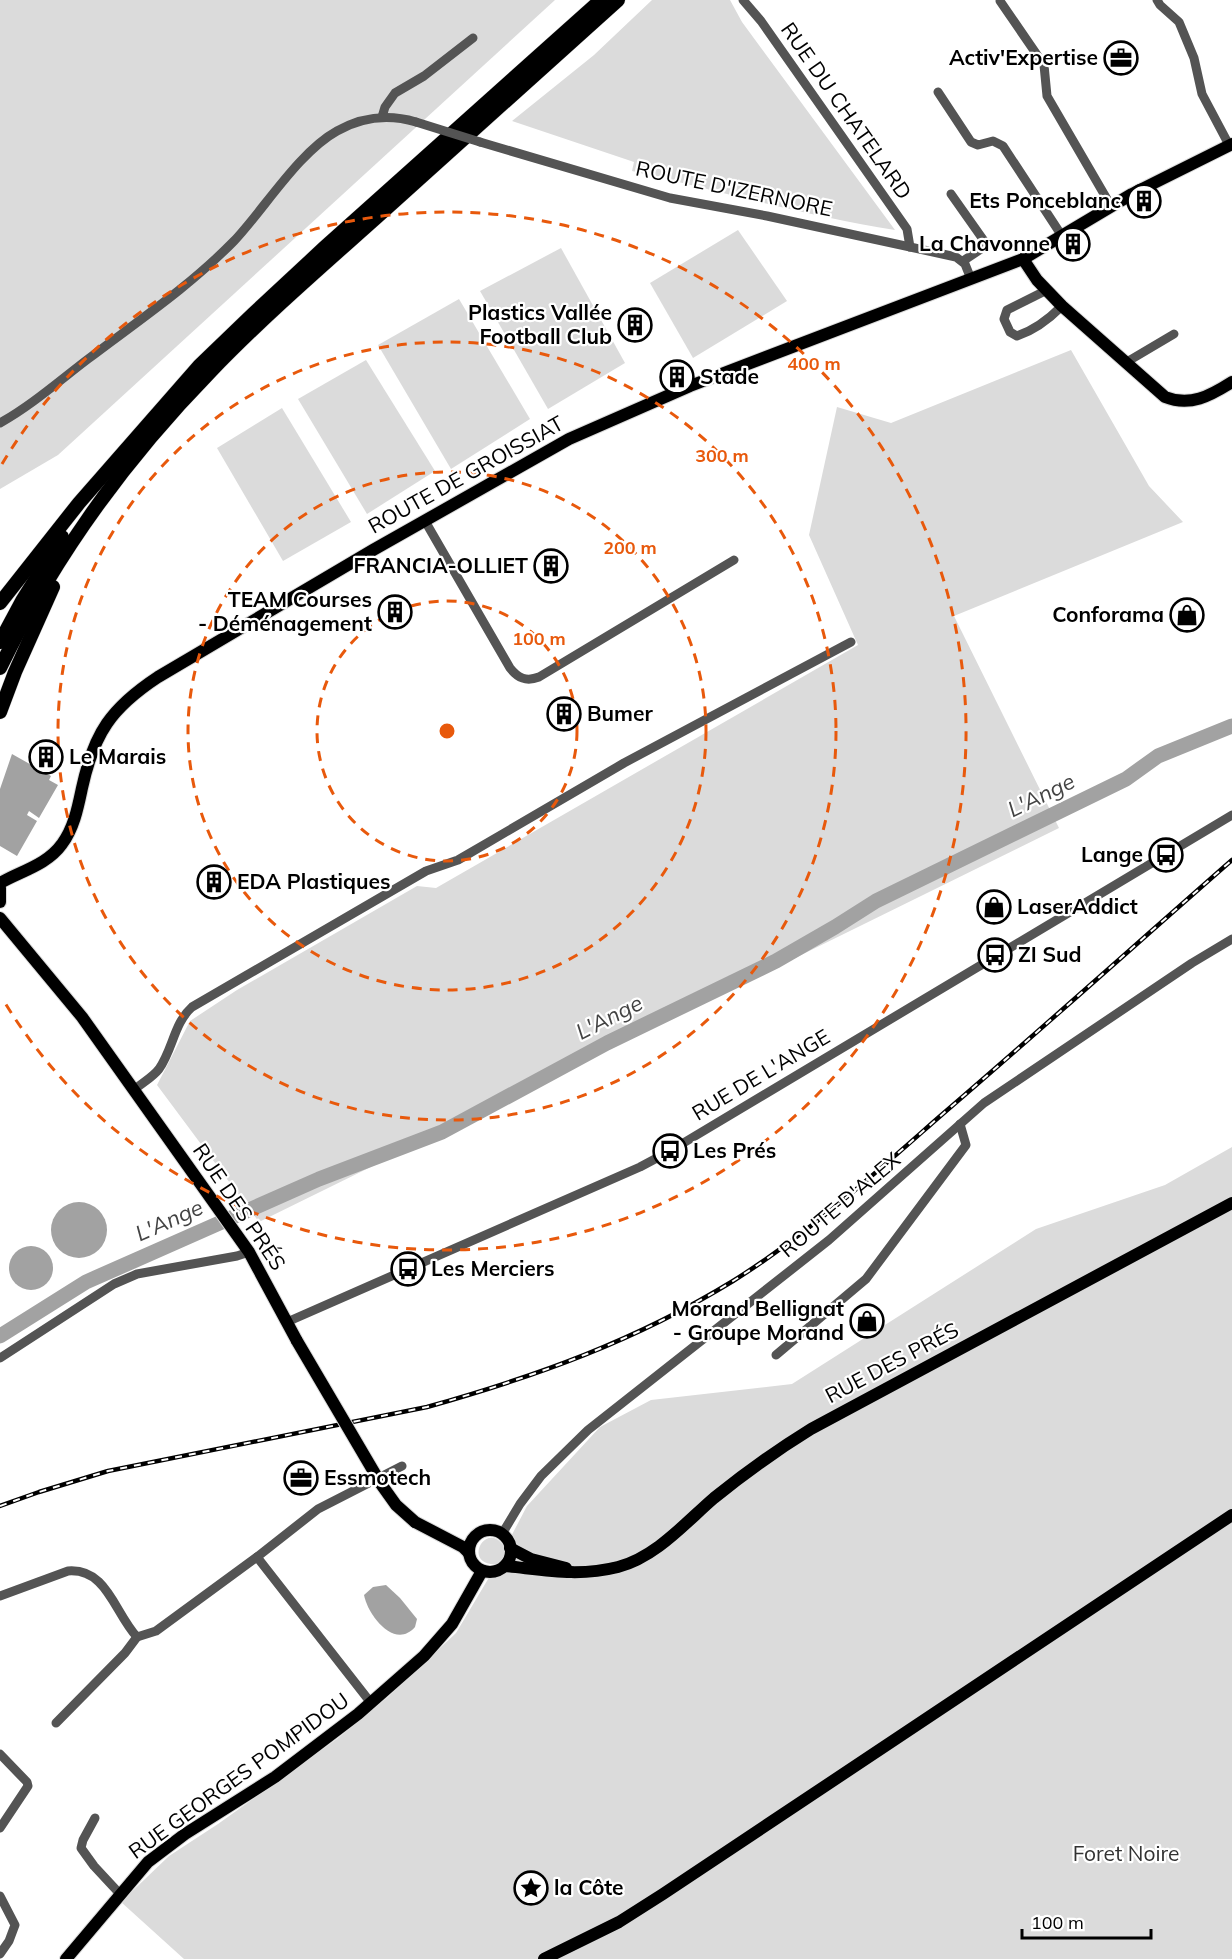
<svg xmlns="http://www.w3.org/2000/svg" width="1232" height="1959" font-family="Mulish,sans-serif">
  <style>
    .green { fill: #dbdbdb }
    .water { fill: #a2a2a2 }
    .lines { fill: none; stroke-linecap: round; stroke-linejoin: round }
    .river { stroke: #a2a2a2; stroke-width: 15 }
    .major-casing { stroke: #dbdbdb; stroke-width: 14 }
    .highway-casing { stroke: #dbdbdb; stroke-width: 15 }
    .minor { stroke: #545454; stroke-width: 9 }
    .major { stroke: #000; stroke-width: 12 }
    .highway { stroke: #000; stroke-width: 14 }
    .rail-casing { stroke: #000; stroke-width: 4.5 }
    .rail { stroke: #fff; stroke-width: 2; stroke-dasharray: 7; stroke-linecap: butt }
    .major-bridge-casing { stroke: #dbdbdb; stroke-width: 14; stroke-linecap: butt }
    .minor-bridge { stroke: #545454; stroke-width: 9 }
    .major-bridge { stroke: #000; stroke-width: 12 }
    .ring { fill: none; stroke: #e8590c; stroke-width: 3; stroke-dasharray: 10 8 }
    .labels { text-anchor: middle; stroke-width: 4.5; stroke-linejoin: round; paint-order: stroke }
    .poi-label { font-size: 21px; font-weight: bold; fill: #000; stroke: #fff; text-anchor: start }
    .street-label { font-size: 21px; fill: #000; stroke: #fff }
    .park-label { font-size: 21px; fill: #323232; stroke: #fff }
    .water-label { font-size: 22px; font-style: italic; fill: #434343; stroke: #fff }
    .centre { fill: #e8590c; stroke: #fff; stroke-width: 3 }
    .ring-label { font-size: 18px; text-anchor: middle; font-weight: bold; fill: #e8590c; stroke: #fff; stroke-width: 4.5; stroke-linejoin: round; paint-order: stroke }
  </style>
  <rect width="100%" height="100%" fill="#fff"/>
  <g class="green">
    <polygon points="0,0 555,0 58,455 0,489"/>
    <path d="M652,0H730L742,22L895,230C806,216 720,191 632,171L634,162L512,121L594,55Z"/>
    <polygon points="738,230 787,301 693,358 650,283"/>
    <polygon points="561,248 625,363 548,409 480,291"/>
    <polygon points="459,299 530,419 451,469 378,345"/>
    <polygon points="1071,350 1149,486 1183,522 954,616 1059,828 259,1222 157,1085 190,1021 237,990 417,886 436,888 858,645 809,535 837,407 891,423"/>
    <polygon points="366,360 435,471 367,514 298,399"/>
    <polygon points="282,408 351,522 283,561 217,448"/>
    <path d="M1232,1147V1959H184L121,1902L169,1856L218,1824L337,1739L388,1697L456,1633L497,1564C460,1566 487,1517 505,1548L527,1506L600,1427L651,1400L792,1384L1036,1229L1165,1185Z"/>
  </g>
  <g class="water">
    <polygon points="12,754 51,776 49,780 58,785 39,818 29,811 27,815 37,821 17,856 0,846 0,789"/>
    <circle cx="79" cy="1230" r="28"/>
    <circle cx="31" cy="1268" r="22"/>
    <path d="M386,1585L400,1598L417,1619L415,1627C395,1650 368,1616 364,1595L373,1587Z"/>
  </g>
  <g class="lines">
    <polyline class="river" points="0,1336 86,1282 319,1179 442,1132 607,1043 776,961 835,927 876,901 1126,779 1158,756 1232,726"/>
    <defs>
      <g id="major">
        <path d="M1023,259L1037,280L1062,306L1165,397C1190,407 1210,396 1232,382"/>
        <path d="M0,883C21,871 47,865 62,844C74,828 78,807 82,788C94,733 111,708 158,677L373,550L569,439L690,386L1023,259L1132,194L1232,144"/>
        <polyline points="0,888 0,902"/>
        <polyline points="0,918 82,1017 249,1252 297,1341"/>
        <polyline points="415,1522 463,1547 468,1552"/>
        <circle cx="490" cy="1551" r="21"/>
        <polyline points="510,1548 531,1559 566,1568"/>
        <path d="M505,1566C545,1570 578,1577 618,1567C656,1557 685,1523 714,1498C745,1473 777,1450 811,1429L1232,1203"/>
        <polyline points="66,1959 148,1862 185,1834 275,1777 358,1714 424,1656 452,1624 482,1571"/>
        <polyline points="544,1959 619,1922 663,1894 1232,1515"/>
      </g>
      <g id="highway">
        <polyline points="0,603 79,503 199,366 253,314 324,248 601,0"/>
        <polyline points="0,642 22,601 62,537"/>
        <path d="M0,668C53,559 125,459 210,372C263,317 321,267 378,216C458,144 538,72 618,0"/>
        <polyline points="0,712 15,672 53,587"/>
      </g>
    </defs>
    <use href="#major" class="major-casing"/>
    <use href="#highway" class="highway-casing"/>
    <g class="minor">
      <polyline points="743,0 761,21 907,229 910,247"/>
      <polyline points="1157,0 1160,5 1179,22 1194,58 1202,94 1229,145"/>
      <polyline points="1000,1 1044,65 1047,96 1111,206"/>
      <polyline points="938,92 971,142 978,145 993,141 1003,146 1062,236"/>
      <polyline points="382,117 385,107 395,93 424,76 473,38"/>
      <polyline points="480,142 670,198 767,216 956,257 965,264 971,279"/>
      <polyline points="951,194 987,245 963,261"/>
      <path d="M1047,290L1007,310L1004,319L1010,332L1017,336C1035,330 1048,320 1062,306"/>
      <polyline points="1125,363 1174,334"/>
      <path d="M0,423C32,405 59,381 88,359C138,321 190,286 234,241C265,208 299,152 337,131C362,117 389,114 416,122"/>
      <path d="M425,521L510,668C518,678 526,682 539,677L734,560"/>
      <path d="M134,1090C142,1083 153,1077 159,1069C173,1049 174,1023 192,1007L426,871L458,860L624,763L851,642"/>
      <polyline points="287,1322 640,1167 670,1151 1232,815"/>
      <polyline points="776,1355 866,1279 966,1145 960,1124"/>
      <polyline points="0,1358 114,1284 137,1274 237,1256 249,1252"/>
      <polyline points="502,1534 520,1504 541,1476 588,1430 829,1240 984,1103 1192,963 1232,939"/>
      <polyline points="257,1557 318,1509 402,1466"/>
      <path d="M0,1596L68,1571C107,1568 114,1612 137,1637L156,1631L257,1557L371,1703"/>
      <polyline points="56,1723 125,1653 137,1637"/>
      <polyline points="0,1754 27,1782 28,1786 0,1828"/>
      <polyline points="95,1818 83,1840 81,1848 94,1866 120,1894"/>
      <polyline points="0,1896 15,1925 9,1941 0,1954"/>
    </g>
    <use href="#major" class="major"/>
    <use href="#highway" class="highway"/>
    <defs>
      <path id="rail" d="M0,1506L39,1492L108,1471L427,1407C537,1376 635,1341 733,1281C808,1234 872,1176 938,1118C1037,1033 1134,946 1232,860"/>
    </defs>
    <use href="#rail" class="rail-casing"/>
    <use href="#rail" class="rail"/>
    <defs>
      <polyline id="major-bridge" points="297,1341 381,1484 396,1505 415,1522"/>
    </defs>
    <use href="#major-bridge" class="major-bridge-casing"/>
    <polyline class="minor-bridge" points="416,122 480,142"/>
    <use href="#major-bridge" class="major-bridge"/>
  </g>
  <g class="ring">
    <circle cx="447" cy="731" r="130"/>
    <circle cx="447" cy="731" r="259"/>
    <circle cx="447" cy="731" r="389"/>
    <path d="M2 464A519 519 0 1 1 2 998"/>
  </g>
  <defs>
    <symbol id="office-ring" viewBox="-11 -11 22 22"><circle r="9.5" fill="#fff" stroke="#000" stroke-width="1.5"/><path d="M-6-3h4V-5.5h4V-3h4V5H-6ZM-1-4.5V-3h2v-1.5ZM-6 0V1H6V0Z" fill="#000"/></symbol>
    <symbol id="building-ring" viewBox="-11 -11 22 22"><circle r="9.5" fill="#fff" stroke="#000" stroke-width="1.5"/><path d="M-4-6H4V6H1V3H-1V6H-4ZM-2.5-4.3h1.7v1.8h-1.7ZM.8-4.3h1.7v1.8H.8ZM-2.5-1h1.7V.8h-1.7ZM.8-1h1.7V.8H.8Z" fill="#000"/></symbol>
    <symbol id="shop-ring" viewBox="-11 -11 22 22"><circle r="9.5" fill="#fff" stroke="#000" stroke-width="1.5"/><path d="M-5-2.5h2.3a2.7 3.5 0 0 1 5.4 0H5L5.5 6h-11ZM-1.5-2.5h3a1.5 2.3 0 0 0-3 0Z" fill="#000"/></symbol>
    <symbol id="bus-ring" viewBox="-11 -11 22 22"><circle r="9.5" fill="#fff" stroke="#000" stroke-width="1.5"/><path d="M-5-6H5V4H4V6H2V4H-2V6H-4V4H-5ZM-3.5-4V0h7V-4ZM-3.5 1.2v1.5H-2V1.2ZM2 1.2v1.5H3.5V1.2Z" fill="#000"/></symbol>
    <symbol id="sight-ring" viewBox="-11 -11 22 22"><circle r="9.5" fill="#fff" stroke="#000" stroke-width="1.5"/><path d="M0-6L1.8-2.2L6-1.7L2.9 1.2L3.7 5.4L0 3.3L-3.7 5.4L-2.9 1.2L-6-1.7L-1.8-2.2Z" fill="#000"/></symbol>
  </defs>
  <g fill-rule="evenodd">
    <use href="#office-ring" x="1102" y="39" width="38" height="38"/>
    <use href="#building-ring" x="1125" y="182" width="38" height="38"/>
    <use href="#building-ring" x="1054" y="225" width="38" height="38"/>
    <use href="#building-ring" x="616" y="306" width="38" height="38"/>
    <use href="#building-ring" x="658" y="358" width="38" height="38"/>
    <use href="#building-ring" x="532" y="547" width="38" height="38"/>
    <use href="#building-ring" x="376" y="593" width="38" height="38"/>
    <use href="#shop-ring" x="1168" y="596" width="38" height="38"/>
    <use href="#building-ring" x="545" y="695" width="38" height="38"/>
    <use href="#building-ring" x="27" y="738" width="38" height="38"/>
    <use href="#bus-ring" x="1147" y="836" width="38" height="38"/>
    <use href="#building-ring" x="195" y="863" width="38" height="38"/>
    <use href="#shop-ring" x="975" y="888" width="38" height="38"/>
    <use href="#bus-ring" x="976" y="936" width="38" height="38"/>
    <use href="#bus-ring" x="651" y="1132" width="38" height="38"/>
    <use href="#bus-ring" x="389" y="1250" width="38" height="38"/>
    <use href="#shop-ring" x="848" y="1302" width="38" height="38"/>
    <use href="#office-ring" x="282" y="1459" width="38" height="38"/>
    <use href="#sight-ring" x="512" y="1869" width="38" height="38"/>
  </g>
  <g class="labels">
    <g class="poi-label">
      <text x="1098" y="65" text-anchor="end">Activ'Expertise</text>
      <text x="1121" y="208" text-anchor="end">Ets Ponceblanc</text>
      <text x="1050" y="251" text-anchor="end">La Chavonne</text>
      <text x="612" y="320" text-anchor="end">Plastics Vallée<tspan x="612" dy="24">Football Club</tspan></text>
      <text x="700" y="384">Stade</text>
      <text x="528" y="573" text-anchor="end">FRANCIA-OLLIET</text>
      <text x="372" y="607" text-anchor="end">TEAM Courses<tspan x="372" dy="24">- Déménagement</tspan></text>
      <text x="1164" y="622" text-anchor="end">Conforama</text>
      <text x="587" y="721">Bumer</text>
      <text x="69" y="764">Le Marais</text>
      <text x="1143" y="862" text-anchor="end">Lange</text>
      <text x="237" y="889">EDA Plastiques</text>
      <text x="1017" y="914">LaserAddict</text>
      <text x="1018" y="962">ZI Sud</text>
      <text x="693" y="1158">Les Prés</text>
      <text x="431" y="1276">Les Merciers</text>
      <text x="844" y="1316" text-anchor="end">Morand Bellignat<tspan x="844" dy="24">- Groupe Morand</tspan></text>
      <text x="324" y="1485">Essmotech</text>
      <text x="554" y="1895">la Côte</text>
    </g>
    <g class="street-label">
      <text transform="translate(846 111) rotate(55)" y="7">RUE DU CHATELARD</text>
      <text transform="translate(734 189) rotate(12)" y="7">ROUTE D'IZERNORE</text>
      <text transform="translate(466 475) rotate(-29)" y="7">ROUTE DE GROISSIAT</text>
      <text transform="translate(761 1075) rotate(-31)" y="7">RUE DE L'ANGE</text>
      <text transform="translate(840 1205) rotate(-40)" y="7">ROUTE D'ALEX</text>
      <text transform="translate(239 1207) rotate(56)" y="7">RUE DES PRÉS</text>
      <text transform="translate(892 1363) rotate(-28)" y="7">RUE DES PRÉS</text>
      <text transform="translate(239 1776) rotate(-36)" y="7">RUE GEORGES POMPIDOU</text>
    </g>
    <g class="park-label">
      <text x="1126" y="1861">Foret Noire</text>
    </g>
    <g class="water-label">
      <text transform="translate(1041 795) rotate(-26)" y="8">L'Ange</text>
      <text transform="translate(609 1017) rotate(-27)" y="8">L'Ange</text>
      <text transform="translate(169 1220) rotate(-24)" y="8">L'Ange</text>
    </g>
  </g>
  <circle cx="447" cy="731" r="9" class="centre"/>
  <g class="ring-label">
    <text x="814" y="370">400 m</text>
    <text x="722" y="462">300 m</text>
    <text x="630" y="554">200 m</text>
    <text x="539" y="645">100 m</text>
  </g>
  <path d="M1022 1929v9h129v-9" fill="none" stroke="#000000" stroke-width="3"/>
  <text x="1031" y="1929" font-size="18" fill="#000000" stroke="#ffffff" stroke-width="4.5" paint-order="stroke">100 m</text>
</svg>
